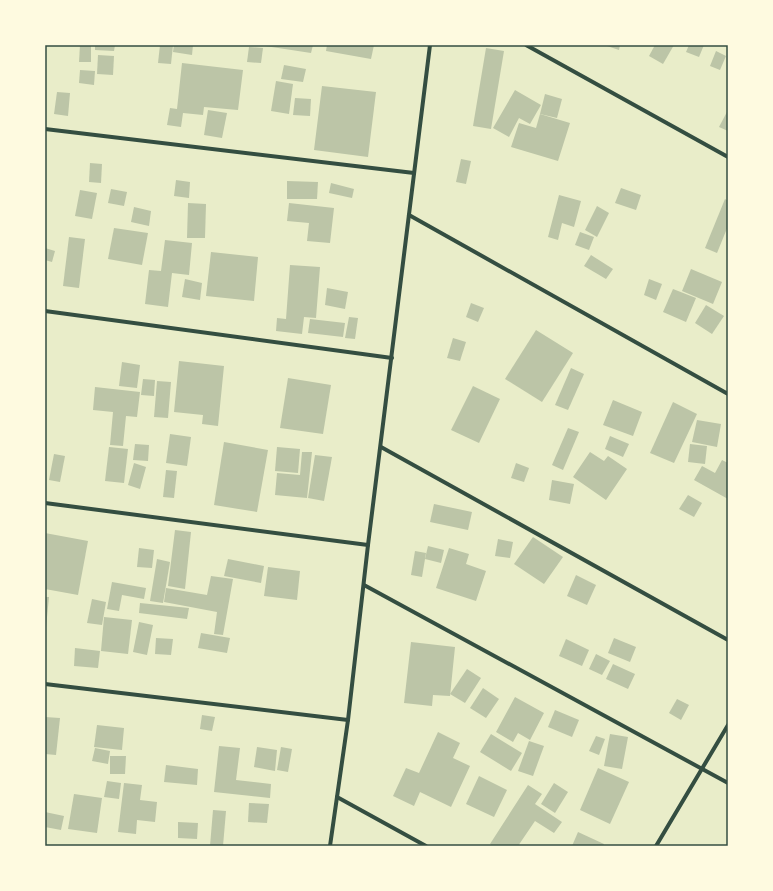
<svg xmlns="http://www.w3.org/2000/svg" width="773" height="891" font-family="Mulish,sans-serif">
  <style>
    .building { fill: #bcc5a7 }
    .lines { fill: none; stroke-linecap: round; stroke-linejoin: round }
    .minor { stroke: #344e41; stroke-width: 4 }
    .neatline { fill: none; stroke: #344e41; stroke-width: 1.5 }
  </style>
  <rect width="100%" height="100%" fill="#e9edc9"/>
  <g class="building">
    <polygon points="80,45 91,45 91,62 79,62"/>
    <polygon points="95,45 115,45 114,51 95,50"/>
    <polygon points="160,45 173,45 171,64 158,63"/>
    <polygon points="174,45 193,45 192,55 173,52"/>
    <polygon points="265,45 313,45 311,53 265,46"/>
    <polygon points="327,45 374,45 371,59 326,51"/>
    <polygon points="604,45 620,45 619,50"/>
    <polygon points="655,45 674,45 663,64 649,56"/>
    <polygon points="689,45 704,45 699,57 686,52"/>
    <polygon points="249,47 263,48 261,63 247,62"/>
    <polygon points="486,48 504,51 491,129 473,126"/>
    <polygon points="716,51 726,56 720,70 710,66"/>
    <polygon points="98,55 114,56 113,75 97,74"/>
    <polygon points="182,63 243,70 238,110 204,107 203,115 183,113 181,127 167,125 170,108 177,109"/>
    <polygon points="284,65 306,69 303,82 281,79"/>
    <polygon points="80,70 95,71 94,85 79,83"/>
    <polygon points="276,81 293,84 289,114 271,111"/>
    <polygon points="322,86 376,92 368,157 314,150"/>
    <polygon points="515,90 541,105 530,124 519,118 509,137 493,128"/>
    <polygon points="57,92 70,93 68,116 54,114"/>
    <polygon points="545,94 562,99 557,118 540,114"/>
    <polygon points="295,98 311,99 310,116 293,115"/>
    <polygon points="208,110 227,113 222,138 204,135"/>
    <polygon points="728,110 728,131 719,127"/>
    <polygon points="540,114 570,123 558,161 511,147 519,123 536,128"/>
    <polygon points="461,159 471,161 466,184 456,182"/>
    <polygon points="90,163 102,164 101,183 89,182"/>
    <polygon points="176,180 190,182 189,198 174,196"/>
    <polygon points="287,181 318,182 317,199 287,199"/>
    <polygon points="331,183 354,189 352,198 329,193"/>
    <polygon points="621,188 641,195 636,210 615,203"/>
    <polygon points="111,189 127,192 124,206 108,203"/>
    <polygon points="80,190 97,193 92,219 75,216"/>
    <polygon points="559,195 581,201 574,227 562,223 558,240 548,237"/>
    <polygon points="725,199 728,201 728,226 717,253 705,248"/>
    <polygon points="188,203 206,204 205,238 187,238"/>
    <polygon points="289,203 334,208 330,243 307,241 309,223 287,221"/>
    <polygon points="597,206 609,213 597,237 585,230"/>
    <polygon points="134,207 151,211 149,226 131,222"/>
    <polygon points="114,228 148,233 142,265 108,259"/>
    <polygon points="580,232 594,237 589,250 575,245"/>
    <polygon points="69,237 85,239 79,288 63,286"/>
    <polygon points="165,240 192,243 189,275 172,273 168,307 145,304 149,270 161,271"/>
    <polygon points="45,248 55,251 52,262 45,260"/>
    <polygon points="211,252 258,257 254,301 206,296"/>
    <polygon points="591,255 613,269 606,279 584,266"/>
    <polygon points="290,265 320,267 316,318 304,317 302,334 276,331 277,318 286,319"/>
    <polygon points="691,269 722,282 713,304 682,291"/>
    <polygon points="185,279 202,283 200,300 182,297"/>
    <polygon points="649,279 662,284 656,300 644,295"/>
    <polygon points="327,288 348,292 345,309 325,305"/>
    <polygon points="673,289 696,298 686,322 663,312"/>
    <polygon points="471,303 484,308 478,322 466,317"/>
    <polygon points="706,305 724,316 712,334 695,323"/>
    <polygon points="349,317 358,318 355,339 345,338"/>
    <polygon points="310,319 345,323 343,337 308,333"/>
    <polygon points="536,330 573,353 542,402 505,379"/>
    <polygon points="453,338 466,342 460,361 447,358"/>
    <polygon points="179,361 224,366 218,426 202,424 203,415 174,412"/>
    <polygon points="122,362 140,365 137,388 119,386"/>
    <polygon points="571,368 584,374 568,410 555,405"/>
    <polygon points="288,378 331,385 323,434 280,428"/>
    <polygon points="143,379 155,380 154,396 141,395"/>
    <polygon points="157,381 171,382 168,418 154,417"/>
    <polygon points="473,386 500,399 479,443 451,430"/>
    <polygon points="95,387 140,392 137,417 126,416 123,446 110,445 113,412 93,410"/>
    <polygon points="613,400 642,412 633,436 603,425"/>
    <polygon points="673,402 697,414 674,463 650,453"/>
    <polygon points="697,420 721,424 717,447 692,442"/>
    <polygon points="568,428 579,432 563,470 552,465"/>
    <polygon points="170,434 191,437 187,466 166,463"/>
    <polygon points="610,436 629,444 623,457 605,449"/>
    <polygon points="224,442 268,450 257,512 214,505"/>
    <polygon points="135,444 149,445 148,461 133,460"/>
    <polygon points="690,444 707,446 705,464 688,462"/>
    <polygon points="109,447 128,449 124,483 105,481"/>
    <polygon points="277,447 300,449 298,473 275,471"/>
    <polygon points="302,452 312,452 307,498 275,495 277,473 300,475"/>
    <polygon points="590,452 604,461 608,456 627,469 606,500 573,477"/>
    <polygon points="54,454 65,456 60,482 49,480"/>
    <polygon points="315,455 332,457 324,501 308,498"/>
    <polygon points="722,460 728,463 728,499 694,480 702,466 715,473"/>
    <polygon points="134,463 146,467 140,489 128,485"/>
    <polygon points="516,463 529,468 524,482 511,478"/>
    <polygon points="166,470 177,471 174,498 163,497"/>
    <polygon points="552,480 574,484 570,504 549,500"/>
    <polygon points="688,495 702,503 694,517 679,509"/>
    <polygon points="434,504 472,512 468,530 430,522"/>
    <polygon points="175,530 191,532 185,589 168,586"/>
    <polygon points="45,533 88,541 78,595 45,589"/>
    <polygon points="533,537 563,557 544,584 514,564"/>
    <polygon points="498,539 513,542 510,558 495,556"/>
    <polygon points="428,546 444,550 441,563 425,559"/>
    <polygon points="139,548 154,550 152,568 137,567"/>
    <polygon points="449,548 469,554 466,564 486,571 476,601 436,588"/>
    <polygon points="415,551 426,553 422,577 411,575"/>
    <polygon points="157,559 170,562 163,603 150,601"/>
    <polygon points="228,559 264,566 261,583 224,576"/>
    <polygon points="268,567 300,571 297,600 264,596"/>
    <polygon points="576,575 596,585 587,605 567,596"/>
    <polygon points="211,576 233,579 223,635 214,634 217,612 164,602 166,588 207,595"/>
    <polygon points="112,582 146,588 144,599 122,595 119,611 107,609"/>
    <polygon points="45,597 49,597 46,627 45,627"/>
    <polygon points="92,599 106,602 102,625 87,623"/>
    <polygon points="140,603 189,608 187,619 139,613"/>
    <polygon points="104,617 132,620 128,654 101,651"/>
    <polygon points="139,622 153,625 147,655 133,652"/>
    <polygon points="201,633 230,638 227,653 198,648"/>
    <polygon points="156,638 173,639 171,655 155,654"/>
    <polygon points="614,638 636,647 630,662 608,653"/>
    <polygon points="566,639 589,650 582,666 559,656"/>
    <polygon points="411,642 455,647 450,696 433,695 432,706 404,703"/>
    <polygon points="75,648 100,651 98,668 74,666"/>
    <polygon points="596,654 610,661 602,675 589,669"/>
    <polygon points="613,664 635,674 628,689 606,679"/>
    <polygon points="467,669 481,678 465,703 450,694"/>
    <polygon points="483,688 499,699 486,718 470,708"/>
    <polygon points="515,697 544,713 530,740 518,733 513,742 496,732"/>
    <polygon points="677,699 689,705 681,720 669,713"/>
    <polygon points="555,710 579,720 572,737 548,727"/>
    <polygon points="202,715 215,717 212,731 200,729"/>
    <polygon points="45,717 60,718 56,755 45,754"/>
    <polygon points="97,725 124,728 122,750 94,747"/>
    <polygon points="438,732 460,743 453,758 470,766 451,807 420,792 414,806 393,796 406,768 419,773"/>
    <polygon points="491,734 522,753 511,771 480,752"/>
    <polygon points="610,734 628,737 622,769 604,766"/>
    <polygon points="596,736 605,739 599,755 589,751"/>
    <polygon points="529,741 544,746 533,776 518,771"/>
    <polygon points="219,746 240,748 236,780 271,784 270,798 214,792"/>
    <polygon points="257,747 277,750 275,771 254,767"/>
    <polygon points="281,747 292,749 288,772 277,770"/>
    <polygon points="95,748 110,751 108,764 92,761"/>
    <polygon points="110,756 126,756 125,774 110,774"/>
    <polygon points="166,765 198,769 197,785 164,782"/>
    <polygon points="598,768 629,782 610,824 580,810"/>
    <polygon points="479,776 507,790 494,817 466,804"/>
    <polygon points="107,781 121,783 119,799 104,797"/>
    <polygon points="124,783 142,785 140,800 157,802 155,822 137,820 136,834 118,832"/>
    <polygon points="554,783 568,792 555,813 541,804"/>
    <polygon points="528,785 542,794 535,804 562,822 554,833 535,821 518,846 493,846 490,844"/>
    <polygon points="74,794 102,798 97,833 68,829"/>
    <polygon points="249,803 269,804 267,823 248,822"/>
    <polygon points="213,810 226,811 223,846 210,846"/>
    <polygon points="45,812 64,816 61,830 45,827"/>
    <polygon points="178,822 198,823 197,839 178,838"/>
    <polygon points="578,832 604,844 603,846 572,846"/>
  </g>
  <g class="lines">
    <g class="minor">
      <polyline points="526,45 728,157"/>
      <polyline points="45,129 414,173"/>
      <polyline points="409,215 728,394"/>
      <polyline points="45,311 392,358"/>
      <polyline points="381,447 728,640"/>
      <polyline points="45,503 368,545"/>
      <polyline points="364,585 728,783"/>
      <polyline points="45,684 348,720"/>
      <polyline points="337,797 426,846"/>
      <polyline points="330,846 348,720 368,545 430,45"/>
      <polyline points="656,846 728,725"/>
    </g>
  </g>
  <rect width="773" height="891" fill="none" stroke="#fefae0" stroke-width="92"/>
  <rect x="46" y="46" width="681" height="799" class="neatline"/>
</svg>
